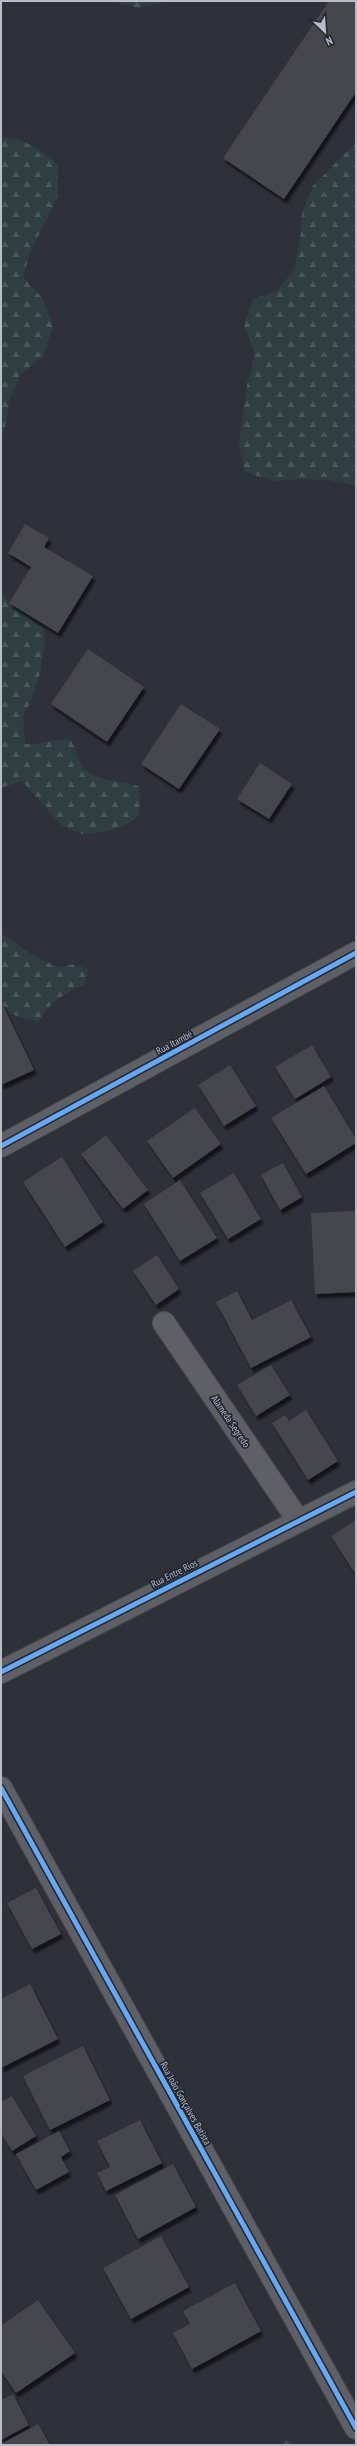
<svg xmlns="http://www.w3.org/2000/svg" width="357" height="2446" font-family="'PT Sans Narrow',sans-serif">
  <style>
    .forest { fill: url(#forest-firs) }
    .building { fill: #44474e; filter: url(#shadow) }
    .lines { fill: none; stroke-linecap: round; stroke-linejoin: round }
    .street-casing { stroke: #4a4c51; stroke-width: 24 }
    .street { stroke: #5e6066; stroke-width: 22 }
    .cycleway-casing { stroke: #212733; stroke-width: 8 }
    .cycleway { stroke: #66a8f1; stroke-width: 5 }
    .labels { text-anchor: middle; stroke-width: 3.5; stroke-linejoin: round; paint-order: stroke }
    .street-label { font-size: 10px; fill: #b9bdc8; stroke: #212733 }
  </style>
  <defs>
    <pattern id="forest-firs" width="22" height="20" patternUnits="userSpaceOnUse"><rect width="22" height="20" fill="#2f3e41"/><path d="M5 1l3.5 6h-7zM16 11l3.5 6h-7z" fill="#4b585b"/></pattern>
    <filter id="shadow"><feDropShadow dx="2.5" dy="4.5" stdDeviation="1" flood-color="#0009"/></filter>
  </defs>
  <rect width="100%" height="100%" fill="#2e3139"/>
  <g class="forest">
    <polygon points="110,1 166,1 139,8"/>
    <path d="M1,137C25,138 41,150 58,165V197L31,250L23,277L43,299L53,327L43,356L20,375L9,402L4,431L1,437Z"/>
    <polygon points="356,142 356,486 330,480 301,479 273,481 245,472 239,445 247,385 255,353 244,325 253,299 278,290 294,269 300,240 302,212 313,186"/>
    <path d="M1,592L9,603L44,629L45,643L40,673L31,701L23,716L25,744C41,745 54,739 70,739C77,749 76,754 81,764C90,781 122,781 138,786L140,800L139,816L125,825L112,830L97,833L82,834L62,826L22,781L1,788Z"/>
    <path d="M1,933L31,954L59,968L73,964L88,969L85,984C67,992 47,1003 39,1022L11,1014L1,1003Z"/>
  </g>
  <g class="building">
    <polygon points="329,1 356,1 356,92 284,199 223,158"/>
    <polygon points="25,524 49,538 44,547 93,576 58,633 9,603 31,567 8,553"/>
    <polygon points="88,649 144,687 107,742 51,704"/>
    <polygon points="181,704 220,729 179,789 141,764"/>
    <polygon points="260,763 292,784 269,819 237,799"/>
    <polygon points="1,1001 34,1070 1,1085"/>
    <polygon points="312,1045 331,1077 295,1099 275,1067"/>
    <polygon points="230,1065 256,1106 224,1126 198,1085"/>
    <polygon points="324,1086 356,1139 356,1143 306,1174 271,1118"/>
    <polygon points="195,1108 221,1144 173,1178 147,1141"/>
    <polygon points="106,1135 148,1190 123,1209 81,1154"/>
    <polygon points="62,1157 103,1222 65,1247 23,1182"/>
    <polygon points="283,1163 302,1197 280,1210 261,1175"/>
    <polygon points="234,1173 261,1219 228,1239 200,1193"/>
    <polygon points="180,1180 217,1238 180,1261 144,1204"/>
    <polygon points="356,1211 356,1292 315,1294 311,1213"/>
    <polygon points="157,1255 179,1289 156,1305 133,1271"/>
    <polygon points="237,1291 252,1320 291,1300 311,1337 251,1368 216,1302"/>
    <polygon points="271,1365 290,1395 256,1416 237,1385"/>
    <polygon points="306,1410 338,1461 308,1480 272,1423 285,1415 289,1421"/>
    <polygon points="356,1520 356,1575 331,1536"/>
    <polygon points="36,1888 61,1934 32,1949 7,1903"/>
    <polygon points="30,1984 58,2039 1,2068 1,1999"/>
    <polygon points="83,2046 110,2100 50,2130 23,2076"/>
    <polygon points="12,2096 36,2136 12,2151 1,2133 1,2102"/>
    <polygon points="140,2120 162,2163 106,2191 97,2173 110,2167 97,2141"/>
    <polygon points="59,2131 70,2151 61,2157 69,2172 36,2190 16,2154"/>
    <polygon points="173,2164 196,2207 138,2239 115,2195"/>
    <polygon points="161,2236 189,2287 131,2319 103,2268"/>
    <polygon points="235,2283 261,2331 192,2369 173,2333 190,2324 183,2311"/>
    <polygon points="38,2300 75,2353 16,2393 1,2371 1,2326"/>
    <polygon points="13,2394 29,2425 1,2440 1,2400"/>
    <polygon points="38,2424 50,2445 1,2445 1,2444"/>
    <polygon points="286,2440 293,2445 282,2445"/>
  </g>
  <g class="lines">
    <defs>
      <g id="street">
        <polyline points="1,1146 356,953"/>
        <polyline points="164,1323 298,1520"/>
        <polyline points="1,1672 356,1492"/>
        <polyline points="1,1788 356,2428"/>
      </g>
    </defs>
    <use href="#street" class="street-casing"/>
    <use href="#street" class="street"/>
    <defs>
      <g id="cycleway">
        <polyline points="1,1146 356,953"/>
        <polyline points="1,1672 356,1492"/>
        <polyline points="1,1788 356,2428"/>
      </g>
    </defs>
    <use href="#cycleway" class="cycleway-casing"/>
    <use href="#cycleway" class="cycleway"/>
  </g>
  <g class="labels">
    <g class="street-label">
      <text transform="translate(174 1042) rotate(-28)" y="4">Rua Itambé</text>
      <text transform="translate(231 1421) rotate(56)" y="4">Alameda Segredo</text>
      <text transform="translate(174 1573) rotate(-27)" y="4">Rua Entre Rios</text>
      <text transform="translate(186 2103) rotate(61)" y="4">Rua João Gonçalves Batista</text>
    </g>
  </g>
  <rect width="357" height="2446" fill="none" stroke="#b9bdc8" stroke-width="4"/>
  <g transform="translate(325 32) rotate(155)" stroke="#212733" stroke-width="3" paint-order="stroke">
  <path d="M0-3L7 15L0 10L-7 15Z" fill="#b9bdc8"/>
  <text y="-6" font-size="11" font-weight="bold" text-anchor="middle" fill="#b9bdc8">N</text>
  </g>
</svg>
